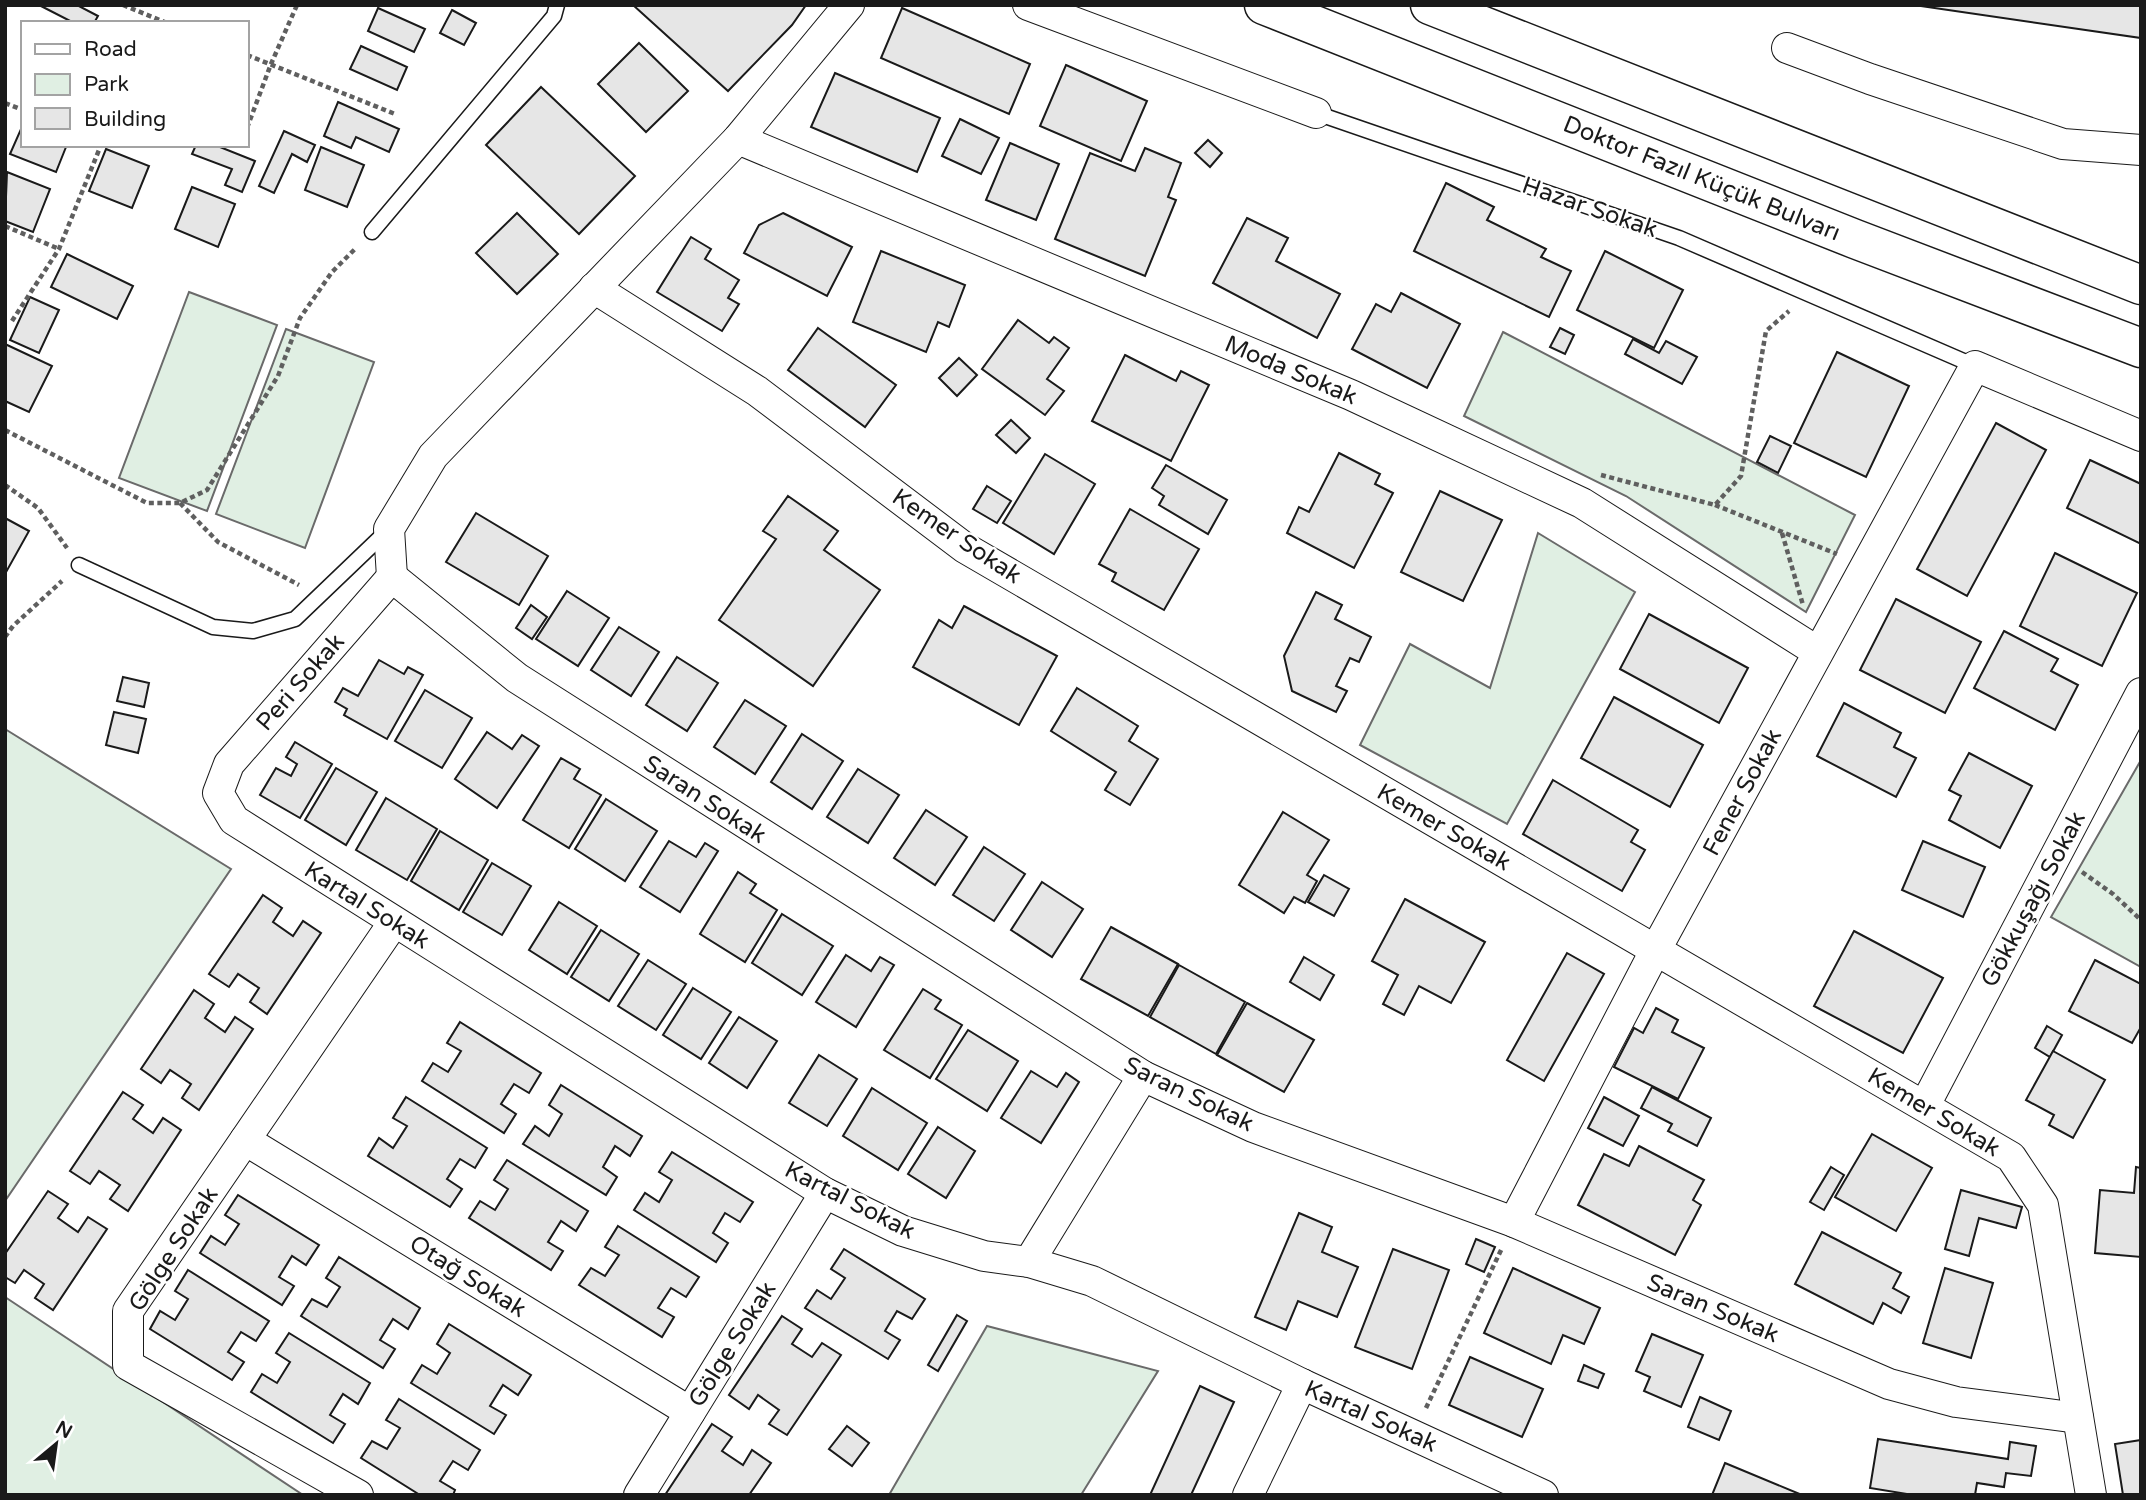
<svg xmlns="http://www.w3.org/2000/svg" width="2146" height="1500" font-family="'Varela Round',sans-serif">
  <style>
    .green { fill: #e0efe3; stroke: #6a6a6a; stroke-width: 2 }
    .building { fill: #e6e6e6; stroke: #1a1a1a; stroke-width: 2 }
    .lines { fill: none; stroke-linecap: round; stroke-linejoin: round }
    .service-casing { stroke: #1a1a1a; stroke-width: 17 }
    .minor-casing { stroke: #1a1a1a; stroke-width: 32 }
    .trunk-casing { stroke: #1a1a1a; stroke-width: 41 }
    .path { stroke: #5f5f5f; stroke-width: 4.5; stroke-dasharray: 5 3.5; stroke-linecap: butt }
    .service { stroke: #fff; stroke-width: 14 }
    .minor { stroke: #fff; stroke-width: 30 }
    .trunk { stroke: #fff; stroke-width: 38 }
    .labels { text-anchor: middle; stroke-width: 5; stroke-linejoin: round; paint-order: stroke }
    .street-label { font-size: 24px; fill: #1a1a1a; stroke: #fff }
  </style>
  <rect width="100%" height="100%" fill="#fff"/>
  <g class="green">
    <polygon points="189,292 277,325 207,511 119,478"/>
    <polygon points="286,329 374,362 305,548 216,514"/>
    <polygon points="1503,332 1855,515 1806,612 1626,496 1464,416"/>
    <polygon points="1538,533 1635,592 1507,824 1360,745 1410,644 1490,688"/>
    <polygon points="5,729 231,869 5,1201"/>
    <polygon points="2141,760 2141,967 2051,917"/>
    <polygon points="5,1297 303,1495 5,1495"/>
    <polygon points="987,1326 1158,1371 1081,1495 889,1495"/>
  </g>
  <g class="building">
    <polygon points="39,5 77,5 98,16 94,23 74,23"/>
    <polygon points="633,5 806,5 792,25 728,91"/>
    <polygon points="1914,5 2141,5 2141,38"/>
    <polygon points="378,8 425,29 414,52 368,31"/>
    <polygon points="902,8 1030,64 1009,114 881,58"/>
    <polygon points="452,10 476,23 464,45 440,33"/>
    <polygon points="639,43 688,91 646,132 598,84"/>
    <polygon points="361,46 407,67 397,90 350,69"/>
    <polygon points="1066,65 1147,101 1121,161 1040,126"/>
    <polygon points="835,73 940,118 917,172 811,127"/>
    <polygon points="541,87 635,176 579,234 486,145"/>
    <polygon points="338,102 399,129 389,152 356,137 351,148 324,136"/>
    <polygon points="960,119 999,138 981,174 942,156"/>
    <polygon points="21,129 23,130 23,145 66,147 56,172 10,154"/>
    <polygon points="284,131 315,145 307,162 292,154 274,193 259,186"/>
    <polygon points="1208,140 1222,153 1210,167 1195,153"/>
    <polygon points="1010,143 1059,164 1036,220 986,200"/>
    <polygon points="196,145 215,145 255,161 242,192 225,185 232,169 192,154"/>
    <polygon points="321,147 364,165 347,207 305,190"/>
    <polygon points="1145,148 1181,163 1168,197 1176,200 1145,276 1055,239 1090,153 1135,171"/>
    <polygon points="106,149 149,166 132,208 89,191"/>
    <polygon points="7,172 50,189 33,232 5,221"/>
    <polygon points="1446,183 1494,207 1487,220 1546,249 1541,257 1571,271 1549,317 1414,251"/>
    <polygon points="192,187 235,204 218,247 175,229"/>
    <polygon points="517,213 558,254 517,294 476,253"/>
    <polygon points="783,213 852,247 827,296 744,253 759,225"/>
    <polygon points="1247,218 1288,238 1276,261 1340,294 1317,338 1213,283"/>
    <polygon points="691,237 711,249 705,259 739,280 728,298 739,304 722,331 657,292"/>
    <polygon points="881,251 965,285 949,327 938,322 926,352 853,322"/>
    <polygon points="1605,251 1683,290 1654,348 1577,310"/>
    <polygon points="67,254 133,286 117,319 51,287"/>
    <polygon points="1401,293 1460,324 1427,388 1352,349 1376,304 1391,312"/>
    <polygon points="30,297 59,310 39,353 10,340"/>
    <polygon points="1018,320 1049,343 1054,337 1069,348 1047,379 1064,391 1045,415 982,369"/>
    <polygon points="818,328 896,385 865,427 788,370"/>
    <polygon points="1560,328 1574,335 1565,354 1550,347"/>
    <polygon points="1633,339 1659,353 1666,341 1697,357 1682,384 1625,354"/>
    <polygon points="5,344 52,366 29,412 5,401"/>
    <polygon points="1837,352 1909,386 1866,477 1794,443"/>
    <polygon points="1125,355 1176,381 1181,371 1209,385 1171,461 1092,421"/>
    <polygon points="959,358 977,375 957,396 939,378"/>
    <polygon points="1011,420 1030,438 1016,453 996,435"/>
    <polygon points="1996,423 2046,450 1967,596 1917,569"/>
    <polygon points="1770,436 1791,446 1778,473 1757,462"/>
    <polygon points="1339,453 1380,474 1375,484 1393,493 1354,568 1287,533 1299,507 1309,512"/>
    <polygon points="1045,454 1095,484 1054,554 1003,523"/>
    <polygon points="2090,460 2141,484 2141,544 2067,508"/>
    <polygon points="1166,465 1227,500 1208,534 1159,505 1164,496 1152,488"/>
    <polygon points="987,486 1011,501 997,523 973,509"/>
    <polygon points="1440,491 1502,520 1463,601 1401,572"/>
    <polygon points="788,496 838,531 824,550 880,590 813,686 719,620 776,539 763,531"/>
    <polygon points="1130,509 1199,549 1164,610 1112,581 1116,573 1099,564"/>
    <polygon points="476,513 548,556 519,605 446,562"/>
    <polygon points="5,518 29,531 5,574"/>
    <polygon points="2055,553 2137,593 2102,666 2020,626"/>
    <polygon points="567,591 609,618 578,666 536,639"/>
    <polygon points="1316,592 1342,605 1335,619 1371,637 1359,662 1350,658 1336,686 1347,691 1336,712 1292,691 1284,656"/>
    <polygon points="1896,599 1981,642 1945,713 1860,670"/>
    <polygon points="531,605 547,617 532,639 516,628"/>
    <polygon points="964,606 1057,656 1019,725 913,667 939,620 952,628"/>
    <polygon points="1649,614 1748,668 1719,723 1620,669"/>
    <polygon points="619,627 659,652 631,696 591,670"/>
    <polygon points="2004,631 2058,659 2051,671 2078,685 2055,730 1974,688"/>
    <polygon points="677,657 718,683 687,731 646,705"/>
    <polygon points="379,660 404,674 408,667 423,675 387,739 344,715 347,709 335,702 343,688 358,696"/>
    <polygon points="123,677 149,683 144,707 117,701"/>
    <polygon points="1077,688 1138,726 1129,741 1158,759 1130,805 1105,790 1116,772 1051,731"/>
    <polygon points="425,690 472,718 442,768 395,741"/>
    <polygon points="1614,697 1703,745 1670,807 1581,758"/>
    <polygon points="745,700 786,726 755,774 714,747"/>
    <polygon points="1844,703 1901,733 1894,747 1916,758 1896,797 1817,756"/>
    <polygon points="114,712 146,719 138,753 106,745"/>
    <polygon points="487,732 512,749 522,735 539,746 497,808 455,779"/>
    <polygon points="802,734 843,761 812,809 771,782"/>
    <polygon points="295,742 332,764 300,818 260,795 276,768 291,776 297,764 286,757"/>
    <polygon points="1969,753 2032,786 2000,848 1949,820 1961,796 1949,790"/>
    <polygon points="561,758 580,769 574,779 601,795 569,848 523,820"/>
    <polygon points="336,768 377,792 346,845 305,820"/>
    <polygon points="858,769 899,795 868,843 827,817"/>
    <polygon points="1553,780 1638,830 1631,842 1645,850 1622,891 1523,834"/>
    <polygon points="386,798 437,829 407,880 356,850"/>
    <polygon points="606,799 657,831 625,881 575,849"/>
    <polygon points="926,810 967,837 935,885 894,858"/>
    <polygon points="1283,812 1329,840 1307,875 1317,881 1305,903 1294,897 1284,913 1239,885"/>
    <polygon points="440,831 488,860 459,910 411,881"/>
    <polygon points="669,841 696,857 705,843 718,851 680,912 640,887"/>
    <polygon points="1923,841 1985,867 1963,917 1902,890"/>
    <polygon points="984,847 1025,874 994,921 953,895"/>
    <polygon points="492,863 531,886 502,935 463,912"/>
    <polygon points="738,872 756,884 750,893 777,910 745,962 700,934"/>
    <polygon points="1324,875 1349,889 1334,916 1308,902"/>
    <polygon points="1042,882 1083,909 1052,957 1011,930"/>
    <polygon points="263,895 282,908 273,922 293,936 303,921 321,933 267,1014 250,1002 259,988 238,974 229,987 209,974"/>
    <polygon points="1405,899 1485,942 1451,1003 1419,986 1404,1015 1383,1004 1398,975 1372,961"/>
    <polygon points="559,902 597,926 567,974 529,950"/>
    <polygon points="782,914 833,946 802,995 752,963"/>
    <polygon points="1111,927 1178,964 1148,1016 1081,979"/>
    <polygon points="601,930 639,954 609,1001 571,977"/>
    <polygon points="1854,931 1943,978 1903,1053 1814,1006"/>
    <polygon points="1567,953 1604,974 1544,1081 1507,1060"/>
    <polygon points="846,955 871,971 880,957 894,965 856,1027 816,1002"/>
    <polygon points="1304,957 1334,975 1320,1000 1290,982"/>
    <polygon points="648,960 686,984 656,1030 618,1006"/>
    <polygon points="2095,960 2141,984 2141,1027 2132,1043 2069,1011"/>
    <polygon points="1179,965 1245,1002 1216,1054 1150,1017"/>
    <polygon points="693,988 731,1012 701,1059 663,1035"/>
    <polygon points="923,989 941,1000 935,1009 962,1025 930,1078 884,1050"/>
    <polygon points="194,990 214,1004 205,1018 225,1032 235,1017 253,1029 199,1110 182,1098 191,1084 170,1070 161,1083 141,1069"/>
    <polygon points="1247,1003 1314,1040 1284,1092 1217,1055"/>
    <polygon points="1656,1008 1678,1020 1672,1032 1704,1048 1678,1099 1614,1067 1634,1028 1643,1033"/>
    <polygon points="739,1017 777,1041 747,1088 709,1063"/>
    <polygon points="460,1022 541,1073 529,1093 514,1084 501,1104 516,1114 504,1133 422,1081 433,1063 448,1072 461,1051 447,1043"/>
    <polygon points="2047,1026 2062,1035 2050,1057 2035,1048"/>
    <polygon points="968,1030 1018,1061 987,1111 936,1079"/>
    <polygon points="2053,1051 2105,1080 2073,1138 2049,1125 2054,1115 2026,1100"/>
    <polygon points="819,1055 857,1079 827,1126 789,1103"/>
    <polygon points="1031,1071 1057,1087 1066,1073 1079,1082 1041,1143 1001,1118"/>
    <polygon points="561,1085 642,1136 630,1156 615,1146 603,1167 617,1177 606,1195 523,1144 535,1126 549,1136 562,1114 549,1105"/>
    <polygon points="1652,1087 1711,1118 1697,1146 1668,1131 1672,1124 1641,1108"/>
    <polygon points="872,1088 927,1123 898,1170 843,1136"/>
    <polygon points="123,1092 143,1105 133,1119 153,1133 163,1118 181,1130 128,1211 110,1199 120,1185 99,1171 90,1184 70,1171"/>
    <polygon points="406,1097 487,1148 475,1168 460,1159 447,1179 462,1189 450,1207 368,1156 379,1138 393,1148 407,1126 393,1118"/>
    <polygon points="1604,1097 1639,1116 1623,1146 1588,1128"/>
    <polygon points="938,1127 975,1151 946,1198 908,1174"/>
    <polygon points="1872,1134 1932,1168 1896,1231 1835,1197"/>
    <polygon points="1639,1146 1704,1180 1693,1200 1701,1205 1675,1255 1578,1205 1604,1154 1629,1166"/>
    <polygon points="672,1152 753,1202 740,1222 725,1213 713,1233 728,1243 716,1262 634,1210 645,1193 659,1202 672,1180 659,1172"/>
    <polygon points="507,1160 588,1211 576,1231 561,1221 548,1242 563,1251 551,1270 469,1218 480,1201 495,1210 508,1189 494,1180"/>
    <polygon points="1831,1167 1844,1175 1824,1210 1810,1202"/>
    <polygon points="2136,1167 2141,1168 2141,1257 2095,1253 2100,1190 2134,1193"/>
    <polygon points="1961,1190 2022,1207 2016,1228 1979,1218 1969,1256 1945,1249"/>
    <polygon points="48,1191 68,1204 58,1218 78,1232 88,1217 107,1229 53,1310 35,1298 44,1284 24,1270 15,1283 5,1277 5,1254"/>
    <polygon points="238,1195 319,1245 306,1265 292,1256 279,1277 294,1286 282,1305 200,1253 211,1236 225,1245 239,1224 225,1215"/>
    <polygon points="1299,1213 1332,1227 1322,1252 1358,1267 1337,1317 1298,1301 1286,1330 1255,1317"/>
    <polygon points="618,1226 699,1277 686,1297 671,1288 658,1308 674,1317 662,1337 579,1285 591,1268 605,1276 619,1255 605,1247"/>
    <polygon points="1822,1232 1901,1273 1893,1288 1909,1297 1901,1313 1883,1303 1873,1324 1795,1284"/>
    <polygon points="1476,1239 1495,1247 1484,1272 1466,1264"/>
    <polygon points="844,1249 925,1299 912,1319 897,1311 885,1331 900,1340 888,1359 805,1308 817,1290 831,1299 845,1278 831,1269"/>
    <polygon points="1393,1249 1449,1270 1412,1369 1355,1347"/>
    <polygon points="339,1257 420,1308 408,1329 393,1319 380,1340 395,1349 383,1368 301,1316 312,1299 327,1307 340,1287 326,1278"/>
    <polygon points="1513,1268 1600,1308 1584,1344 1563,1335 1551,1364 1484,1333"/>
    <polygon points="1945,1268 1993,1283 1971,1358 1923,1343"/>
    <polygon points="188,1270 269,1321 256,1341 241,1332 228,1352 244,1362 232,1380 150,1329 160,1311 175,1320 188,1299 175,1291"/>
    <polygon points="957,1315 967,1321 938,1371 928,1365"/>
    <polygon points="782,1316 802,1329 792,1344 812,1357 822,1343 841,1355 787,1435 769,1424 779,1410 758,1395 749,1409 729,1395"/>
    <polygon points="449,1324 531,1375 518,1395 503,1385 490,1406 506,1415 494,1434 411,1383 422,1365 437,1374 450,1353 437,1344"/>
    <polygon points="289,1333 370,1383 358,1404 343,1394 330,1415 345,1424 333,1443 251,1392 262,1374 277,1383 290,1362 276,1353"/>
    <polygon points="1652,1334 1703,1355 1681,1407 1644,1391 1650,1377 1636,1371"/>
    <polygon points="1470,1357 1543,1389 1522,1437 1449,1405"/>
    <polygon points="1584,1365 1604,1374 1598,1388 1578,1381"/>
    <polygon points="1200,1386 1234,1402 1191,1495 1150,1495"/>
    <polygon points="1700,1397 1731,1411 1719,1440 1688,1427"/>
    <polygon points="399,1399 480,1450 468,1470 453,1461 440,1481 455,1490 453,1495 420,1495 361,1458 372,1441 387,1449 400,1428 386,1420"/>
    <polygon points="712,1424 732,1437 722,1451 743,1465 752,1450 771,1463 749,1495 665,1495"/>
    <polygon points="847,1426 869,1443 852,1466 829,1449"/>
    <polygon points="1878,1439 2008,1459 2010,1442 2036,1446 2031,1476 2006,1473 2004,1487 1977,1483 1975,1495 1913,1495 1870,1488"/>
    <polygon points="2141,1440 2141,1495 2123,1495 2115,1444"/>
    <polygon points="1725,1463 1802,1495 1712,1495"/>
  </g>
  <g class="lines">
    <defs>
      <g id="service">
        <polyline points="1316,113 1679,238 1975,366"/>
        <polyline points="372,232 554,16 557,5"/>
        <polyline points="79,565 213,627 253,631 295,619 388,530"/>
      </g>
      <g id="minor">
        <polyline points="1028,5 1316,113"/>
        <polyline points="1787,48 1870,79 2063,144 2141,150"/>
        <polyline points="738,139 1351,395 1582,503 1818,652"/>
        <polyline points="594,288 757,391 965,548 2011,1157 2043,1205 2091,1495"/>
        <polyline points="392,577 517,678 1143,1076 1253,1127 1514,1222 1889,1384 1956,1402 2078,1418"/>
        <polyline points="392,577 229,764 218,793 234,820 825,1193 903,1231 984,1256 1029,1262 1092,1281 1302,1384 1543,1495"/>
        <polyline points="392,577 389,529 433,456 738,139 849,5"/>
        <polyline points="1925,1105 2141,693"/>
        <polyline points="245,1140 690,1412"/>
        <polyline points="1514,1222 1655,951 1975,366 2141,436"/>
        <polyline points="1029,1262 1143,1076"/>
        <polyline points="358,1495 128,1365 128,1311 394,922"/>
        <polyline points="639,1495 825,1193"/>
        <polyline points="1248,1495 1302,1384"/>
      </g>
      <g id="trunk">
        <polyline points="1264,5 1855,239 2141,348"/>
        <polyline points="1430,5 2141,285"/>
      </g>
    </defs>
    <use href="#service" class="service-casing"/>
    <use href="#minor" class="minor-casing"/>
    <use href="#trunk" class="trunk-casing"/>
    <g class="path">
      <polyline points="123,5 167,23"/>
      <polyline points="247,55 395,114"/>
      <polyline points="5,103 23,110"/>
      <polyline points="247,128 271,64 297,5"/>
      <polyline points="5,226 59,249"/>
      <polyline points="12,321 59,249 101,145"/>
      <polyline points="5,430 147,503 180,503 207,490 278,376 300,318 332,272 356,248"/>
      <polyline points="1601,475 1715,505 1741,476 1766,331 1789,311"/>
      <polyline points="5,485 38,508 67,548"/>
      <polyline points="180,503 218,542 299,585"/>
      <polyline points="1715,505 1837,554"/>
      <polyline points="1782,533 1803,605"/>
      <polyline points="5,637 13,626 62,581"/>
      <polyline points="2082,872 2113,894 2141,920"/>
      <polyline points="1426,1408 1502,1248"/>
    </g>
    <use href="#service" class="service"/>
    <use href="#minor" class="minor"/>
    <use href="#trunk" class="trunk"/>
  </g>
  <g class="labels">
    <g class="street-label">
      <text transform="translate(1702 178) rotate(22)" y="8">Doktor Fazıl Küçük Bulvarı</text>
      <text transform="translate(1590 207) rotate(19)" y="8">Hazar Sokak</text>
      <text transform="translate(1291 370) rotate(23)" y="8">Moda Sokak</text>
      <text transform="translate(957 536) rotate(34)" y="8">Kemer Sokak</text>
      <text transform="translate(300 682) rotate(-49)" y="8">Peri Sokak</text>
      <text transform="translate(1742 792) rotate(-62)" y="8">Fener Sokak</text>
      <text transform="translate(705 799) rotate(33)" y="8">Saran Sokak</text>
      <text transform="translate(1444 827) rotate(30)" y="8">Kemer Sokak</text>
      <text transform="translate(2033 899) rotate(-62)" y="8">Gökkuşağı Sokak</text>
      <text transform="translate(367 905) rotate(32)" y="8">Kartal Sokak</text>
      <text transform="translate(1189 1094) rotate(26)" y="8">Saran Sokak</text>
      <text transform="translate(1934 1112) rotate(31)" y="8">Kemer Sokak</text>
      <text transform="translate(850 1200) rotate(27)" y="8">Kartal Sokak</text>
      <text transform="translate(173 1249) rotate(-57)" y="8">Gölge Sokak</text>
      <text transform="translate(468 1276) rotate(32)" y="8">Otağ Sokak</text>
      <text transform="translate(1713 1308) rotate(23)" y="8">Saran Sokak</text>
      <text transform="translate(732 1344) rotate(-58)" y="8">Gölge Sokak</text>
      <text transform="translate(1371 1416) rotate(24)" y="8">Kartal Sokak</text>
    </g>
  </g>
  <rect width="2146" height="1500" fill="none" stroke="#1a1a1a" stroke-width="14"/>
  <rect x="21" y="21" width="228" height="126" fill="#ffffff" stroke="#a3a3a3" stroke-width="2"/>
  <rect x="35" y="44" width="35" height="10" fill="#ffffff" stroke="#a3a3a3" stroke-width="2"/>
  <text x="84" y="56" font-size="21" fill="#1a1a1a">Road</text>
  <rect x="35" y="74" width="35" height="21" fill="#e0efe3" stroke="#a3a3a3" stroke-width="2"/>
  <text x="84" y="91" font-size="21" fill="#1a1a1a">Park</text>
  <rect x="35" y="108" width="35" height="21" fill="#e6e6e6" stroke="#a3a3a3" stroke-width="2"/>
  <text x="84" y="126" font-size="21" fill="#1a1a1a">Building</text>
  <g transform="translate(56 1444) rotate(29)" stroke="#ffffff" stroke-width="5" paint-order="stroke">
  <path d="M0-5L12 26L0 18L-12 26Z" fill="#1a1a1a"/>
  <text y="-10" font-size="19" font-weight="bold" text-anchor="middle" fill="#1a1a1a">N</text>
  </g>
</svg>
